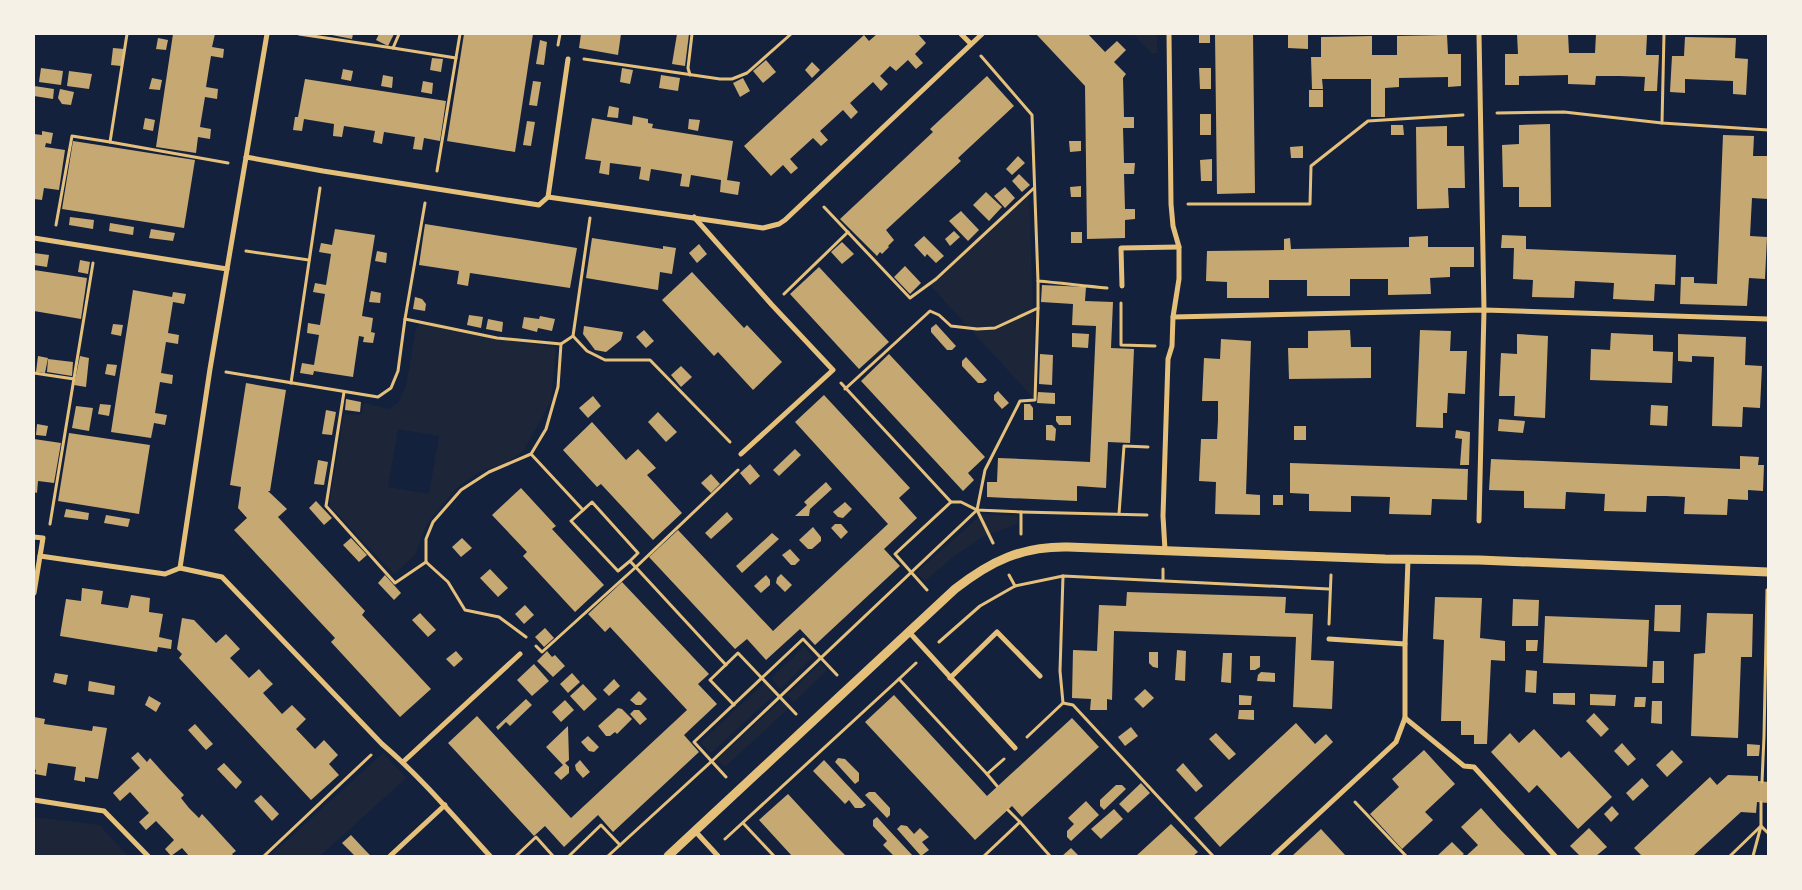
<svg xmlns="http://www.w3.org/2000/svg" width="1802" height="890" font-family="Montserrat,sans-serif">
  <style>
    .green { fill: #1d2539; fill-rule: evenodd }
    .building { fill: #c6a872 }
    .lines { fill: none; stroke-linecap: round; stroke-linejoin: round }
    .path { stroke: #e5c07b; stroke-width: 3 }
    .minor { stroke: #e5c07b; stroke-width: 5 }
    .tertiary { stroke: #e5c07b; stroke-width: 9 }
  </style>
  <rect width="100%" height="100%" fill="#14213d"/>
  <g class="green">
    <polygon points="1133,34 1157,34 1157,53 1151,53"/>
    <polygon points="1029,190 1036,401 928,283"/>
    <path d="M432,321C473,333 513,343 556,347L551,401L523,452L507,462L479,472L459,486L442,505L426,526L415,555L394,574L329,505L344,414L361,415L364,403L388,409L398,403L406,386L416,328L420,324ZM398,429L439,436L429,494L388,487Z"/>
    <polygon points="982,514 1018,516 1017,524 982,537 953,557 925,581 916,573"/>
    <polygon points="804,647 813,657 780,689 771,678"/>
    <polygon points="821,663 827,670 794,702 787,695"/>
    <polygon points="764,683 774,695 711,753 700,743"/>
    <polygon points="781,701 789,708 725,767 716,760"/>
    <polygon points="383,753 406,778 320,856 270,856"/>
    <polygon points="34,817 99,825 128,856 34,856"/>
  </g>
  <g class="building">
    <polygon points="173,34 215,34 212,47 224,49 223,58 211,56 206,87 218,89 217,99 205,97 200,127 211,129 210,139 198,137 196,153 156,147"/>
    <polygon points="327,34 353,34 352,39"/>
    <polygon points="379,34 394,34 388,46 376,40"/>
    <polygon points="464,34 533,34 515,152 447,141"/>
    <polygon points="581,34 621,34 618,55 579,48"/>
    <polygon points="677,34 689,34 685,66 672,64"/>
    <polygon points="877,34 918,34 926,43 915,54 923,63 916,69 908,60 896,71 890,66 880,76 888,84 881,91 873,82 850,103 858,112 851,119 843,110 820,131 828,140 821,146 813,138 790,159 798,168 791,174 783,165 771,176 744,146 864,35 869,41"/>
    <polygon points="1038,34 1088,34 1105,52 1117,41 1126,50 1114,62 1126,74 1123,78 1124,117 1134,117 1134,128 1123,128 1124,163 1135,163 1134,174 1124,174 1125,209 1135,209 1135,219 1125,220 1125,238 1087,239 1085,86 1037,35"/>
    <rect x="1199" y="34" width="11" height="9"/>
    <polygon points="1215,34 1253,34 1255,193 1217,194"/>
    <polygon points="1288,34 1308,34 1308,49 1288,48"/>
    <polygon points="1517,34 1568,34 1569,53 1595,53 1596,34 1647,35 1646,55 1659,55 1657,91 1644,91 1645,77 1620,76 1596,76 1595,85 1568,84 1568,75 1519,76 1519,85 1505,85 1505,54 1518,54"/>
    <polygon points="1447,35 1448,54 1461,54 1461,86 1448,87 1448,77 1399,78 1399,87 1385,88 1385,117 1371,117 1371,79 1322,79 1323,89 1312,89 1311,57 1321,57 1321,37 1372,36 1372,55 1397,55 1397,36"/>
    <polygon points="1685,37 1736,38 1735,58 1748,59 1746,95 1733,94 1733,81 1685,79 1685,93 1670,92 1672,56 1684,56"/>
    <polygon points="158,38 168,40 166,50 156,49"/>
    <polygon points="540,40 547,42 544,65 536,64"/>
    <polygon points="113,48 124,49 121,66 111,65"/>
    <polygon points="432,58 443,59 441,72 430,70"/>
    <polygon points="766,60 776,72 763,83 753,71"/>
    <polygon points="812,62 820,70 812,78 805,70"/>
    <polygon points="41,68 63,71 61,85 39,82"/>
    <polygon points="622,68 633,70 630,84 620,82"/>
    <polygon points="1199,68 1211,68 1211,89 1200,89"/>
    <polygon points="343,69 353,71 351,81 341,79"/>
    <polygon points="69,71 92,74 89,89 67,86"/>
    <polygon points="383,75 393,77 392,88 381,86"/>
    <polygon points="661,75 680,78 678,91 659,88"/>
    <polygon points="987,76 1014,106 958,158 961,161 886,230 894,240 888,246 889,247 882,254 880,252 877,256 840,219 933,132 930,129"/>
    <polygon points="152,78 162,80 160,90 149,89"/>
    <polygon points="743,78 750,91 740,97 733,83"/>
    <polygon points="305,79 446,101 440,141 424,138 422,150 413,149 415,137 384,132 382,144 373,142 375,131 344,126 342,137 333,136 334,124 304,119 302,131 293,130 295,117 298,117"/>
    <polygon points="423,81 433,83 432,94 421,92"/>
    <polygon points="533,81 541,82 537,106 529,105"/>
    <polygon points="34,86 54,89 53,99 34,96"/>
    <polygon points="60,89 74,92 71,105 62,104 58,98"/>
    <rect x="1309" y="90" width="14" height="17"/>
    <polygon points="609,106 619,108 618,118 607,117"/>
    <rect x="1200" y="114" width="11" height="21"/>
    <polygon points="633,116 648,119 648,123 653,124 652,128 733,141 727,180 740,182 738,195 720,192 721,180 691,175 689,187 680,186 682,174 651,169 649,181 639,179 641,167 610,163 609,175 599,173 601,161 585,159 592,118 632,125"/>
    <polygon points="145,118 155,120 153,131 143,129"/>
    <polygon points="689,119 700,120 698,131 688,129"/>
    <polygon points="527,121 535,122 531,146 523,145"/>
    <polygon points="1550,124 1551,207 1519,207 1519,187 1503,187 1502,145 1519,144 1519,125"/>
    <polygon points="1391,125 1403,125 1404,135 1391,135"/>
    <polygon points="1447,126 1447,146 1464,146 1465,188 1448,188 1449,208 1417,209 1416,127"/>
    <polygon points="42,131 53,133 51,144 46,143 45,147 65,150 59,190 44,188 42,200 34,199 34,134 42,135"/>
    <polygon points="1723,135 1754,136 1753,156 1768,156 1768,199 1752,198 1750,236 1767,237 1765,279 1749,278 1747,306 1680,304 1681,277 1694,277 1694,283 1717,284"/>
    <polygon points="73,141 195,160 184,228 62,209"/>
    <polygon points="1069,141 1081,141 1081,151 1070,152"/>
    <polygon points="1303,146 1303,158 1291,158 1290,147"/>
    <polygon points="1018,156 1025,163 1012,175 1006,169"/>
    <polygon points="1212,159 1212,181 1201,181 1200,160"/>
    <polygon points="1019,174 1030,185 1022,192 1012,181"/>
    <polygon points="1081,186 1081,197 1071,197 1070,187"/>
    <polygon points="1005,187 1015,198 1005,208 994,196"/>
    <polygon points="986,192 1002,207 989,221 973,205"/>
    <polygon points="961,211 979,230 968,241 949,221"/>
    <polygon points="70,217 94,220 93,229 69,225"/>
    <polygon points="110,223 134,227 133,235 109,231"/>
    <polygon points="425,224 577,248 570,288 470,273 468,286 457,284 459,271 419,265"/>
    <polygon points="151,229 175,233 173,241 149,238"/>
    <polygon points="335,229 375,235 362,316 373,318 371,332 375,333 373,343 363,342 364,337 359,336 353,377 314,371 313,375 300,373 302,363 314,365 319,335 307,333 308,323 320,325 325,294 313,292 315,283 326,285 331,254 319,252 321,243 332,245"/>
    <polygon points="954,231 960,237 950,246 945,239"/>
    <rect x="1071" y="232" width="11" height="11"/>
    <polygon points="1502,235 1526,236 1526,249 1676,255 1675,285 1655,284 1654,301 1613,299 1614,283 1575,281 1574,298 1532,297 1533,280 1513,279 1514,248 1501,248"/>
    <polygon points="924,236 944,256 936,263 927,254 925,257 914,245"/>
    <polygon points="1428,236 1428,247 1474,247 1474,267 1450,267 1450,277 1430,278 1431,294 1388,295 1388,279 1350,279 1350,296 1307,296 1307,280 1269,280 1269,298 1227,298 1227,282 1206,281 1207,251 1284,250 1284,239 1290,238 1291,249 1409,247 1409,237"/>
    <polygon points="592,238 663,249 663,246 676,248 672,274 660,272 658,290 586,278"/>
    <polygon points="842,242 854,254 842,264 831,252"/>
    <polygon points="699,244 707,254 697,263 689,253"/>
    <polygon points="377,251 387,253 386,263 375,261"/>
    <polygon points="34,253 49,255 47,267 34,265"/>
    <polygon points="80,260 90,262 88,274 78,272"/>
    <polygon points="905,266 921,283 910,294 894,277"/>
    <polygon points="819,267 889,342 859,369 790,294"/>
    <polygon points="34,270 87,278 81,319 34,311"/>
    <polygon points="692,272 744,328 747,325 782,362 753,390 718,352 714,356 662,300"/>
    <polygon points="1042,285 1086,287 1085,301 1113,302 1111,348 1134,349 1130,443 1108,442 1106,488 1077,486 1077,501 987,497 987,482 997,482 998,458 1090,462 1096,326 1072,325 1073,304 1041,302"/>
    <polygon points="133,290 172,297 173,292 186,294 184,304 173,302 168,333 179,335 178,344 166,342 161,373 173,375 172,384 160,382 155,413 167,415 165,425 154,423 151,438 111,432"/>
    <polygon points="371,291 381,293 380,303 369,302"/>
    <polygon points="415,297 422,299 426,304 425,311 413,309"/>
    <polygon points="469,315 483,317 481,328 467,325"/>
    <polygon points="540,316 555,319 552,331 538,328 537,332 522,328 524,317 539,319"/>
    <polygon points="488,319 503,322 502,332 486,329"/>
    <polygon points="113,324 123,325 121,336 111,334"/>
    <polygon points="936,324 956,346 952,350 947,350 931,332 931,328"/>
    <polygon points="584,326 623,332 621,340 606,352 595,350 583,334"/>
    <polygon points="644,330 654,341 646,348 636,337"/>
    <polygon points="1350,330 1351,347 1371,347 1371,378 1289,379 1288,348 1308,348 1308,331"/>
    <polygon points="1420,330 1451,331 1450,351 1467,351 1465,394 1448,393 1447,413 1443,413 1443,428 1416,427"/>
    <polygon points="1072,333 1089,334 1088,348 1072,347"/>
    <polygon points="1611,333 1653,335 1653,351 1673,352 1672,383 1590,380 1591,349 1610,350"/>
    <polygon points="1517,334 1548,336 1545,418 1514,416 1515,396 1499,396 1501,353 1517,354"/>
    <polygon points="1678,334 1746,337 1745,365 1762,366 1760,408 1743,407 1742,427 1712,426 1714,357 1692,356 1692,362 1678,361"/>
    <polygon points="1221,339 1251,341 1246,494 1260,495 1260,515 1215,514 1216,482 1199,481 1201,439 1217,439 1218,420 1218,401 1202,401 1204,358 1220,359"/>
    <polygon points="889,354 985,457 968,473 974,480 963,491 861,381"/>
    <polygon points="1040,354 1053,355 1052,385 1039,384"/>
    <polygon points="38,356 48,358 45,373 36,372"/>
    <polygon points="80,356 89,358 86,387 74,385"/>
    <polygon points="966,357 987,380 983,383 978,383 962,366 962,361"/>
    <polygon points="48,359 73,362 72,376 47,372"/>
    <polygon points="107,364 117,365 115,376 105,374"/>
    <polygon points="681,366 692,377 681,387 671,375"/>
    <polygon points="246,383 286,390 270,491 268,491 287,509 278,517 365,611 362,615 431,689 400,717 331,642 335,638 234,530 247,518 238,508 241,487 230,485"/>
    <polygon points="998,391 1009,403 1002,409 994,400 994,395"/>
    <polygon points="1038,392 1055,393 1055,404 1037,403"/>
    <polygon points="824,395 910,488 899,498 917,518 884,549 900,566 815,645 800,629 766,660 747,639 735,649 649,557 678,530 773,631 888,524 795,422"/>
    <polygon points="593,396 601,406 588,418 579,408"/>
    <polygon points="346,399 361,402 360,412 345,410"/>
    <polygon points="100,404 111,405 109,416 98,414"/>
    <polygon points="1024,404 1030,404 1033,408 1033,420 1024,420"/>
    <polygon points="1651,405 1668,406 1667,426 1650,425"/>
    <polygon points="76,406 93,408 89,431 72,428"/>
    <polygon points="326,410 336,412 332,435 322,434"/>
    <polygon points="658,412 677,432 666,442 648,422"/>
    <polygon points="1056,416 1071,416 1071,425 1059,425 1056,421"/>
    <polygon points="1499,419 1525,421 1523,433 1498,431"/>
    <polygon points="592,422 626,460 638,449 656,468 647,475 682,513 653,540 601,484 597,487 563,450"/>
    <polygon points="37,424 48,426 46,436 36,435"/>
    <polygon points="1046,425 1052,425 1056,429 1055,441 1046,440"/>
    <rect x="1294" y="426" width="12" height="14"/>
    <polygon points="1456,430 1470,432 1469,465 1460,465 1462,439 1455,438"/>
    <polygon points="69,433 150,445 139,514 58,501"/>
    <polygon points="34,439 61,443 54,483 38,481 37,493 34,492"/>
    <polygon points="795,449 801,455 779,476 773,470"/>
    <polygon points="1740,456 1759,457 1758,465 1764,465 1763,491 1748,490 1748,500 1728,499 1727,515 1684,514 1685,497 1666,496 1647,496 1646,512 1604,511 1605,494 1566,492 1565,509 1524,508 1524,491 1489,490 1491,459 1740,469"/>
    <polygon points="318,460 328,462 324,485 314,484"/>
    <polygon points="1290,463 1468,469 1467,500 1432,499 1431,515 1389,514 1390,497 1351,496 1351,512 1309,511 1309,494 1290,493"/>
    <polygon points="750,464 760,476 750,485 740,473"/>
    <polygon points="711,474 720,484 711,493 701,483"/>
    <polygon points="826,482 832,489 810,509 809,516 795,516 807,505 804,502"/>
    <polygon points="521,488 556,526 552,529 604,585 575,612 523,556 527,552 492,515"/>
    <rect x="1273" y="495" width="10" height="10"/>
    <polygon points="316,501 332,518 324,525 309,508"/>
    <polygon points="845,502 852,509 843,518 838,517 833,512"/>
    <polygon points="66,509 89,513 88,520 64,517"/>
    <polygon points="727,512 733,519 711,539 705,533"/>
    <polygon points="106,515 130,519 128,527 104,523"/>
    <polygon points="835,524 841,524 848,532 841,539 831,528"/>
    <polygon points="813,527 821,537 821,541 812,549 808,549 799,540"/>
    <polygon points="772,533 779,539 742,573 736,566"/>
    <polygon points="351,538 367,555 359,562 343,545"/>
    <polygon points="462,538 472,548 461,557 452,547"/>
    <polygon points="790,549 800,560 795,565 791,565 782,555"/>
    <polygon points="490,569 508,588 498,597 480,578"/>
    <polygon points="781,574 792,585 785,592 776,583 777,578"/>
    <polygon points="385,575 401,593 394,600 378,583"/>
    <polygon points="766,575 770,580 770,585 761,593 754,586"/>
    <polygon points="622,582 709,674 698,684 717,704 684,735 699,752 613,832 598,815 564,847 545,826 534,836 448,743 477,716 571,818 687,710 610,627 605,632 588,614"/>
    <polygon points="82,588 103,591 101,604 128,608 131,595 150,598 149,612 163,614 159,637 172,640 171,649 158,647 157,652 60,636 66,599 81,601"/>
    <polygon points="1127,592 1286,597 1285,613 1313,614 1311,660 1334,661 1332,709 1293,707 1296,637 1114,631 1112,700 1107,699 1107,710 1090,710 1091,699 1072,698 1073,650 1097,651 1099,605 1126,606"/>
    <polygon points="1435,597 1482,598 1480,638 1505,641 1505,661 1491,660 1487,744 1474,744 1474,735 1461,735 1461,721 1441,721 1444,640 1433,639"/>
    <polygon points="1513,599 1539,600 1538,626 1512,626"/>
    <polygon points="525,605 534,615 524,624 515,614"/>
    <polygon points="1655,605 1681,605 1680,632 1654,631"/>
    <polygon points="420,613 436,630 428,637 412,620"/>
    <polygon points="1707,613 1753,614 1752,657 1741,657 1738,738 1691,736 1694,654 1705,653"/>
    <polygon points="1545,616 1649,620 1647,667 1543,663"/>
    <polygon points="182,618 194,620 216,643 226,634 240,649 230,658 249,678 259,669 266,677 273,684 263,693 282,714 292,705 306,719 296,729 315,749 324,740 338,755 329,764 339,775 311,800 179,658 182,654 177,649"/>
    <polygon points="545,628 554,638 544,647 535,637"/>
    <polygon points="1526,640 1538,640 1537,651 1526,651"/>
    <polygon points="1177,650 1186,651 1185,681 1175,680"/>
    <polygon points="456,651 463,659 454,667 446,659"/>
    <polygon points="547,651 552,657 555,655 565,666 553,677 537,661"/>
    <polygon points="1149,652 1158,652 1158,668 1153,667 1149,663"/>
    <polygon points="1223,653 1232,653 1231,683 1221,682"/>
    <polygon points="1250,656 1260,656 1260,667 1255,670 1250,670"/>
    <polygon points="1653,661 1664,661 1664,683 1652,683"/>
    <polygon points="534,664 549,681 532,696 517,680"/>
    <polygon points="1526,670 1537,671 1536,693 1525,692"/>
    <polygon points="1261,672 1275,673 1275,682 1257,681 1258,675"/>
    <polygon points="55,673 68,675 66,685 53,682"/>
    <polygon points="572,673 580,682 568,693 560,684"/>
    <polygon points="614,679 620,686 609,696 603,690"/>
    <polygon points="89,681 115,686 114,695 88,691"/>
    <polygon points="583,684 597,699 584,711 570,696"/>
    <polygon points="1145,689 1154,698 1143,708 1134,699"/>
    <polygon points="639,691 647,699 641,705 636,705 630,700"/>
    <polygon points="1553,693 1575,693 1575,705 1553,704"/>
    <polygon points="1590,694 1616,695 1615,706 1590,705"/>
    <polygon points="894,695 987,796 1072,718 1099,747 1022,817 1012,806 975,840 865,722"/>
    <polygon points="1239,695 1252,696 1251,705 1239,705"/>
    <polygon points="149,696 161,703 156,712 145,705"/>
    <polygon points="1635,697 1646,697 1645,707 1634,707"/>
    <polygon points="526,699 532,705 510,726 506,722 498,730 496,727"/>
    <polygon points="565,700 574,710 561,722 552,712"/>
    <polygon points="1652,701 1662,701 1662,724 1651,723"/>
    <polygon points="618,708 622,709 632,719 617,734 615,732 610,736 606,736 598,726"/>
    <polygon points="634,710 639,710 647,719 640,725 630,714"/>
    <polygon points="1239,710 1254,710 1254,720 1238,719"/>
    <polygon points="1594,713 1609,729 1601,737 1586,721"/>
    <polygon points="34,717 45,719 44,724 92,731 93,726 107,728 98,779 85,777 85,782 74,780 76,767 48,763 46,776 35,774 36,770 34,769"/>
    <polygon points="1296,723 1315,744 1326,734 1333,742 1220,847 1194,818"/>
    <polygon points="195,724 213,744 206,750 188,730"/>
    <polygon points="568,726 569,760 565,763 569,767 569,773 561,780 554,773 563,765 546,747"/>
    <polygon points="1131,727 1138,736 1125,746 1118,737"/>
    <polygon points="1534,729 1561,758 1569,751 1612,797 1578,829 1537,785 1529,793 1491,752 1510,733 1519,743"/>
    <polygon points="1216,733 1236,754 1229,760 1209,739"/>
    <polygon points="588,736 599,747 594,752 589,751 581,742"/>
    <polygon points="1622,743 1636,759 1628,766 1614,751"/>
    <polygon points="1747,744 1760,745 1759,756 1747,756"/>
    <polygon points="1424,750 1455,784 1425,812 1433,820 1432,821 1402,849 1370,814 1399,787 1392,779"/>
    <polygon points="1672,750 1683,762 1667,777 1656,765"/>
    <polygon points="138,752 147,762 150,758 167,777 184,795 181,798 189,808 199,818 202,814 236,851 232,854 234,856 189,856 182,848 171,856 165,849 174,840 156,821 146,830 139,822 149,813 130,792 120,801 113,793 140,768 131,758"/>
    <polygon points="838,758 845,759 859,773 859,781 855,784 835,762"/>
    <polygon points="580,760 590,772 583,778 576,770 575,765"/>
    <polygon points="824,760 866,805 862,808 855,808 849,800 845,804 813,771"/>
    <polygon points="224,763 242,782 236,789 217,769"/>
    <polygon points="1183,763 1203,786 1196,792 1176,770"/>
    <polygon points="1728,775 1758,776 1758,781 1768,782 1768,803 1757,802 1756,813 1741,812 1693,856 1642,856 1634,848 1710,777 1717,785"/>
    <polygon points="1642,778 1649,786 1633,801 1626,793"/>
    <polygon points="1141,783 1150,793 1128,813 1119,804"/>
    <polygon points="1116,785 1122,785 1126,789 1104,810 1100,806 1100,800"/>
    <polygon points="869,792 875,792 890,808 890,815 887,818 865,795"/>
    <polygon points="788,794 835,845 846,856 792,856 759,820"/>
    <polygon points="261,795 279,814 272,821 254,801"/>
    <polygon points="1086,801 1099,815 1071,841 1067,837 1067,831 1074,824 1068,818"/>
    <polygon points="1612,806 1619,814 1611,822 1604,814"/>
    <polygon points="1481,808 1498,827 1526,856 1466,856 1478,845 1461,827"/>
    <polygon points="1114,809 1123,819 1101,839 1091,829"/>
    <polygon points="877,817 887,828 913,856 894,856 883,845 887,841 873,826 873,820"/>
    <polygon points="1171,824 1198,852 1193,856 1136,856"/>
    <polygon points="901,825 907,826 914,834 920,828 929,837 922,842 929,850 921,856 897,829"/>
    <polygon points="1589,828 1607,847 1596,856 1580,856 1570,846"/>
    <polygon points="1321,829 1346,856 1292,856"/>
    <polygon points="351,835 365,850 371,856 355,856 342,843"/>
    <polygon points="1452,842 1464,854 1461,856 1437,856"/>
    <polygon points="1071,848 1079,856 1062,856"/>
  </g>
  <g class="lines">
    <g class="path">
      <polyline points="299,34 393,48 399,34"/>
      <polyline points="558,45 560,34"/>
      <polyline points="393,48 456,58"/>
      <path d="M981,56L1032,115L1038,281C1061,283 1084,286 1107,288"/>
      <polyline points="584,59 720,79 732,79 747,73 791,34"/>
      <polyline points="690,75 688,68 692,34"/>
      <polyline points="1497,113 1564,112 1662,123 1768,130"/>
      <polyline points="1662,123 1664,34"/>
      <polyline points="110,142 228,163"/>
      <polyline points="437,171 460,34"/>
      <polyline points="1188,204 1310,204 1311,166 1368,121 1463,115"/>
      <polyline points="824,207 910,298 936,279 1034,188"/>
      <polyline points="56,225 72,136 110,142 127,34"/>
      <polyline points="246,251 309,260"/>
      <polyline points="784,294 848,232"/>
      <polyline points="1121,303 1121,345 1155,346"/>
      <polyline points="405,319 497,338 561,344 573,336 590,218"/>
      <polyline points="573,336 587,351 605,360 650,360 730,442"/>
      <polyline points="226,372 378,397 391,388 398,371 405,319 425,203"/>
      <polyline points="34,373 74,379"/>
      <polyline points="291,383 320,188"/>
      <polyline points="841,383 951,502 961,502 977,510 1021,512 1021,534"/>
      <polyline points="845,389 930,311 939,315 951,326 977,329 995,328 1038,308 1038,281"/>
      <polyline points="344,392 326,506 395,583 426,562 448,582 465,610 499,617 526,637"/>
      <polyline points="531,454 583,510"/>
      <polyline points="977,510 993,543"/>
      <polyline points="1021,512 1147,515"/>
      <polyline points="1119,514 1124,446 1148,447"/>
      <polyline points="50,524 93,263"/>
      <polyline points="630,561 618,571 571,521 592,502 638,553 630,561 726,665"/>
      <polyline points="426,562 426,539 433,522 461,490 489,472 531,454 546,429 558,387 561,344"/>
      <polyline points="1009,575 1015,586"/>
      <polyline points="1063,576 1060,671 1063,703 1073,705 1213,856"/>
      <polyline points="1163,580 1163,569"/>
      <polyline points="927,590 895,554 951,502"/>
      <polyline points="1329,624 1331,575"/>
      <polyline points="939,642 980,606 1015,586 1063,576 1329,589"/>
      <polyline points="536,646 542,652 636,567 738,470"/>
      <polyline points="916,663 899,679 987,774 1004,759"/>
      <polyline points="734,705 710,680 738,653 796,714"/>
      <polyline points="1027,737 1063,703"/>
      <polyline points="987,774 997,786"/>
      <polyline points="726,777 694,742 803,639 837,675"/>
      <polyline points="1762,782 1764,736 1767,590"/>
      <polyline points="1355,802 1406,856"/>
      <polyline points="1008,810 1020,822"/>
      <polyline points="743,823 774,856"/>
      <polyline points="725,839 899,679"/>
      <polyline points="264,856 371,755"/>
      <polyline points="516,856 536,837 553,856"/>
      <polyline points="569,856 601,825 620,845"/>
      <polyline points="608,856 712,761 977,510 985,470 1020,401 1035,400 1038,308"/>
      <polyline points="984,856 1020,822 1050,856"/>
      <polyline points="1730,856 1761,826 1768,833"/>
      <polyline points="1753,856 1761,826 1761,802"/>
    </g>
    <g class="minor">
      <path d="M267,34L210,369L180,568L222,577L382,744C422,778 455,818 490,856"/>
      <polyline points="961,34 971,44"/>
      <polyline points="1479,34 1484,310 1479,521"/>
      <polyline points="246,157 323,171 539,205 548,197 763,228 779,224 785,220 982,34"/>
      <polyline points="548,197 568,59"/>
      <polyline points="694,217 772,305 833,370 741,454"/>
      <polyline points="34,238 227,269"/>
      <polyline points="1122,286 1121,248 1179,247"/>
      <polyline points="1173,317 1484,310 1768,319"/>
      <polyline points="34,537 43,538 40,556 165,574 180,568"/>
      <polyline points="1165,550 1163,516 1168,359 1172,346 1173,317 1179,279 1179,247 1173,226 1171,204 1169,34"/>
      <polyline points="34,593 40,556"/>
      <polyline points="909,632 1015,748"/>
      <polyline points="1329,639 1405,644"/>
      <polyline points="950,678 997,632 1040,676"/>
      <polyline points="1405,718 1464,766 1474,767 1555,856"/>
      <polyline points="403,762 520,654"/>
      <polyline points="34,800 104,811 148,856"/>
      <polyline points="695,831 718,856"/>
      <polyline points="390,856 445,805"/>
      <polyline points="1273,856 1396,742 1405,718 1405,644 1408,559"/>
    </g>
    <path class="tertiary" d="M668,856L955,589C991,561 1022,546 1068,547L1385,559L1479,560L1768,572"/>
  </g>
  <rect width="1802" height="890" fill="none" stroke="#f6f1e7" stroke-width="70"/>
</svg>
